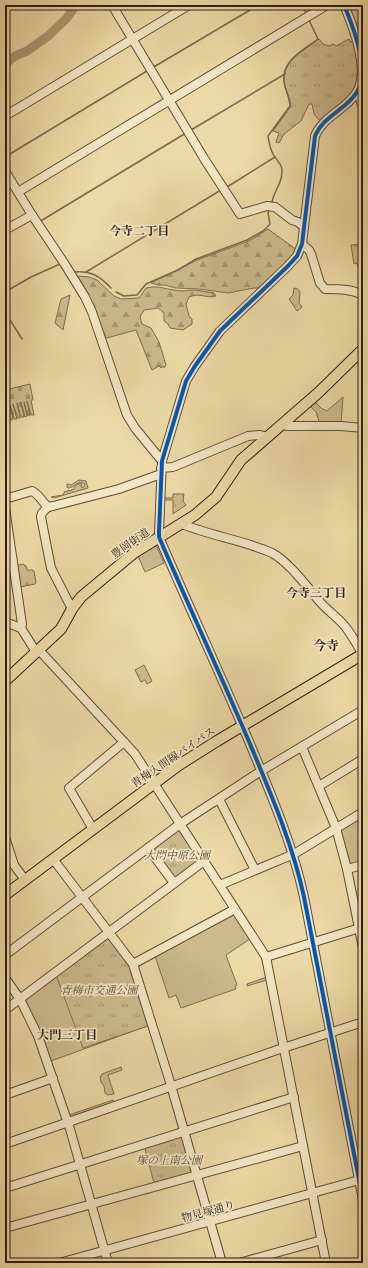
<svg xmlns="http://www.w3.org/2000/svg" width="368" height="1268" font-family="'IM FELL Great Primer','Noto Serif JP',serif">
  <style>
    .green { fill: #ccb98c; stroke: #7d6c50 }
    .forest { fill: url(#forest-firs); stroke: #7d6c50 }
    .cemetery { fill: url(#cemetery-stones); stroke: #7d6c50 }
    .park { fill: url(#park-tufts); stroke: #7d6c50 }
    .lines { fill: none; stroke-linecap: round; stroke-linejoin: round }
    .stream { stroke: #79684e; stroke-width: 1.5 }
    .river { stroke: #ab9974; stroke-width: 9 }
    .minor-casing { stroke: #5e4d38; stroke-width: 10 }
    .major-casing { stroke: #2e1e14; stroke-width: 12 }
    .minor { stroke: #f3e6c4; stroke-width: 8 }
    .major { stroke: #ecd9a5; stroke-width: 10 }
    .cycleway-casing { stroke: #f3e6c4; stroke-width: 6 }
    .cycleway { stroke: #0057b8; stroke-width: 4 }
    .labels { text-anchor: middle; stroke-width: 3.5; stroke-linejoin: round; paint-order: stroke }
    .street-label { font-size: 11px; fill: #2e1e14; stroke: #f3e6c4 }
    .park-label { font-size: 11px; font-style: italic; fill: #5d4c38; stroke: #f3e6c4 }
    .neighbourhood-label { font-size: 12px; font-weight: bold; fill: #2e1e14; stroke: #f3e6c4 }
    .quarter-label { font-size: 13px; font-weight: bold; fill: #2e1e14; stroke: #f3e6c4 }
  </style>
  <defs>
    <pattern id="forest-firs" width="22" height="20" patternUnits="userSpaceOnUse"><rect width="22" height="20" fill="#ccb98c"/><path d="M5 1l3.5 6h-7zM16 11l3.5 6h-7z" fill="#a69671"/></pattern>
    <pattern id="cemetery-stones" width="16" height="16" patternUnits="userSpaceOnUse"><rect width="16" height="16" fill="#ccb98c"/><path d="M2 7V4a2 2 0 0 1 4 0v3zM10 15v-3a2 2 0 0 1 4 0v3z" fill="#a69671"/></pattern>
    <pattern id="park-tufts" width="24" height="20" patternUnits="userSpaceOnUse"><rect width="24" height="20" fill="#ccb98c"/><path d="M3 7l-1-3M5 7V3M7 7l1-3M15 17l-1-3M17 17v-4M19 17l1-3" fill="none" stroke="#a69671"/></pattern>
  </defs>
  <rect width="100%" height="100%" fill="#ecd9a5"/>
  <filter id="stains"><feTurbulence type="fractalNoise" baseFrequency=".005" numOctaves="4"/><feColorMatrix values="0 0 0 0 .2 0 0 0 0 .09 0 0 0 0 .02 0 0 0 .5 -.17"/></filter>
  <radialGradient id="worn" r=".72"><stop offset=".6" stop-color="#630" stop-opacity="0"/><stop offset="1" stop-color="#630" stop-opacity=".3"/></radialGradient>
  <g class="green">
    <polygon points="343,397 341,424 320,424 316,412 309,405 314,401 321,408 327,411"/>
    <path d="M79,480L86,481L88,488L54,498L51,497L63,495L65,491L68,492V490L71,491L72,489L73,490C75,486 77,483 82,484L81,487H84L85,484C78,479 75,488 68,488L67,487V484L71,485Z"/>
    <polygon points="151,545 157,547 164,563 145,572 138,556"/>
    <polygon points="363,815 363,862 350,866 349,864 339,831"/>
    <polygon points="233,913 235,913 263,956 268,978 267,980 247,986 247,984 267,977 262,956 250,939 226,955 237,985 235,986 236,989 181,1008 176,995 169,998 155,956 138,967 148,997 146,997 137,967 137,964"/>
    <polygon points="68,966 147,1026 51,1061 69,1115 113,1100 114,1102 70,1117 68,1116 24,999"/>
    <polygon points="121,1067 122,1070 108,1075 114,1094 108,1095 105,1093 104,1086 101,1082 100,1078 102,1074"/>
  </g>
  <g class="forest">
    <polygon points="350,5 363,5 363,48 359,32 348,7"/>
    <polygon points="268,229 297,250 294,256 261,288 254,288 228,293 199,289 176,288 165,285 158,285 151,283 197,260 249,241"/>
    <polygon points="360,244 360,247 363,253 363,265 358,267 357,263 354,264 351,245"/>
    <path d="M76,276L89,277L97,280L114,296L121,299L139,298L146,288C159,285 163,289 175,290C182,292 188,290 195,290C201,291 208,292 214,293L216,296C205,299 201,292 189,297L186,304L189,316L192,319V324L183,330L170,328L168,324L164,321V313L158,308L144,310L140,317L142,324L151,328L159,342L166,365L164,368L163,366L161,368L159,366L152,370L136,330L103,339Z"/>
    <polygon points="70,295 63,330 55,323 61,299"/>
    <polygon points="23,564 26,566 27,570 32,570 34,571 36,583 35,584 20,587 16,566"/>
  </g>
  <polygon class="cemetery" points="30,384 33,400 31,400 34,415 31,415 27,401 30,415 28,416 24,402 27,416 25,417 21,402 24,417 21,417 17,403 20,418 18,418 13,404 17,419 14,419 10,405 13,419 11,420 6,406 9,420 7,421 5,412 5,390"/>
  <g class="park">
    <path d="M319,39L323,44L329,46L334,44L336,46L349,39L350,42L355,40C358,58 362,79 352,95C347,102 329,114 321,121L319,120L314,114L312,104H309L301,121L284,134L279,143L276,142L279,133L273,131L291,106C290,97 285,90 284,81C282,61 305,50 319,39Z"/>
    <polygon points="294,288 298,289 300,292 299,303 302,307 297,311 289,299 293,295"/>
    <polygon points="173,494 184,494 183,501 186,505 173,514 173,500 164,500 164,498 173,498"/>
    <polygon points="144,665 152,681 147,684 145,680 141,682 135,670"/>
    <polygon points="180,829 200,859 199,862 175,880 152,848"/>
    <polygon points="108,938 129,966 148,1026 83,1048 56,975"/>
    <polygon points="180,1136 183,1137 193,1172 191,1174 156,1184 154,1183 145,1149 146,1147"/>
  </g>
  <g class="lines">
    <g class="stream">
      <polyline points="302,5 307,15"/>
      <polyline points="253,8 257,5"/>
      <polyline points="152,68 250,10"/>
      <polyline points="191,130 285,74"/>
      <polyline points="5,157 147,71"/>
      <polyline points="227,187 275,157"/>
      <path d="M272,203C273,191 283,184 282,170C282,164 276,160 273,154C270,149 269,142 268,136L290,106C290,98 285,90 284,82C281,60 304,50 318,39L309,20"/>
      <polyline points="39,222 186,133"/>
      <path d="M74,272C90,270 100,276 111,288"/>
      <polyline points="86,272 221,190"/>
      <polyline points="5,292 31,277 60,264"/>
      <polyline points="116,292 124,296 137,295 146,284 178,270 196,259 247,240 263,231 270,224 268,213 269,210"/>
      <polyline points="5,312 22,339"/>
    </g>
    <polyline class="river" points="5,64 15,56 27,51 48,36 67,18 76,5"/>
    <defs>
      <g id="minor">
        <polyline points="112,5 205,160 240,214 267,206 275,207 292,220 298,222 303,226"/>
        <path d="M344,5C353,26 368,65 359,88C356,95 350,101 344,106C332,116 321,122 315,136L302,244L297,256L288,266L220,331L195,366L186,381L162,461L159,532V537C190,609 223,680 253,751C273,799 293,846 304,897L363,1200"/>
        <path d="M358,91C361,96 360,103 363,108"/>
        <polyline points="5,116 189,5"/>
        <polyline points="5,171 32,215 64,263 85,297 92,312 127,415 135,428 162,461"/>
        <polyline points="18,192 327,5"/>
        <polyline points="5,230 32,215"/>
        <path d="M302,244L309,250L311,254L320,283L325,289C339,289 351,289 363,295"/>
        <polyline points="282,425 288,426 341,426 363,428"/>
        <polyline points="161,468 173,467 248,436 259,435 268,437"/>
        <path d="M5,499L32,491C39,494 42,502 48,507L53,506L119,489L161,474"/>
        <polyline points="48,507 42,513 41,517 51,568 72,609"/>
        <polyline points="5,508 22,624 21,628"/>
        <path d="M182,524C211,536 243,540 272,553C289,562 308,588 321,603C329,612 340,619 347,629C353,637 358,646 363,655"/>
        <polyline points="5,622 21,628 36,652"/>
        <polyline points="39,650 135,754 266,957 326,1263"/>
        <polyline points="302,747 336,828 347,869 363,948"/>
        <polyline points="319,786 363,759"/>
        <polyline points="219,799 255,870"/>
        <polyline points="93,829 69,788 124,742"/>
        <polyline points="5,837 14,865 25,880"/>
        <polyline points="148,848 174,883"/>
        <polyline points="53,859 133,964 170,1082 222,1263"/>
        <polyline points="347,869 363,865"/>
        <polyline points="220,885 294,854 363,812"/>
        <polyline points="5,955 180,824 261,771 363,710"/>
        <polyline points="266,957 363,927"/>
        <polyline points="133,964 235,909"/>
        <polyline points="5,978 20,999 38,1036 70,1129 108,1263"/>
        <polyline points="5,1010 204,861"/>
        <polyline points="5,1095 53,1078"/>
        <polyline points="5,1144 277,1050 363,1022"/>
        <polyline points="5,1188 294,1097"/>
        <polyline points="5,1228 303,1146"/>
        <polyline points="59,1263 363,1179"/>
        <polyline points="239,1263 322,1240"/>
      </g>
      <g id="major">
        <polyline points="5,681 61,629 72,609 81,597 134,553 195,515 216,497 241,460 318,393 363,349"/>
        <polyline points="5,895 179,765 217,741 363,654"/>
      </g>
    </defs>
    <use href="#minor" class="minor-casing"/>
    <use href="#major" class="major-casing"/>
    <use href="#minor" class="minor"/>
    <use href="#major" class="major"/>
    <defs>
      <path id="cycleway" d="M344,5C353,26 368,65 359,88C356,95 350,101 344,106C332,116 321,122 315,136L302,244L297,256L288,266L220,331L195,366L186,381L162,461L159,532V537C190,609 223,680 253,751C273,799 293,846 304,897L363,1200"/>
    </defs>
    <use href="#cycleway" class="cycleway-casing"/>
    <use href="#cycleway" class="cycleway"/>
  </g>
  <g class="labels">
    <g class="street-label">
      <text transform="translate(130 543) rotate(-35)" y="4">豊岡街道</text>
      <text transform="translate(173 757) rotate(-34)" y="4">青梅入間線バイパス</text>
      <text transform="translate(208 1211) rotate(-15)" y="4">物見塚通り</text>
    </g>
    <g class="park-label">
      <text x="177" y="859">大門中原公園</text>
      <text x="99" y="994">青梅市交通公園</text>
      <text x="169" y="1164">塚の上南公園</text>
    </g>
    <g class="neighbourhood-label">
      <text x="139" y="235">今寺二丁目</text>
      <text x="316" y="597">今寺三丁目</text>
      <text x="67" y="1039">大門三丁目</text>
    </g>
    <g class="quarter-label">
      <text x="326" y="650">今寺</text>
    </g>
  </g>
  <rect width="368" height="1268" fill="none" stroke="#ecd9a5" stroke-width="20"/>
  <rect x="6" y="6" width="356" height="1256" fill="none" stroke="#2e1e14" stroke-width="2"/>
  <rect x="10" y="10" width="348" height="1248" fill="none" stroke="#2e1e14"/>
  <rect width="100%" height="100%" filter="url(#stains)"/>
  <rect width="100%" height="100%" fill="url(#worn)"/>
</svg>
